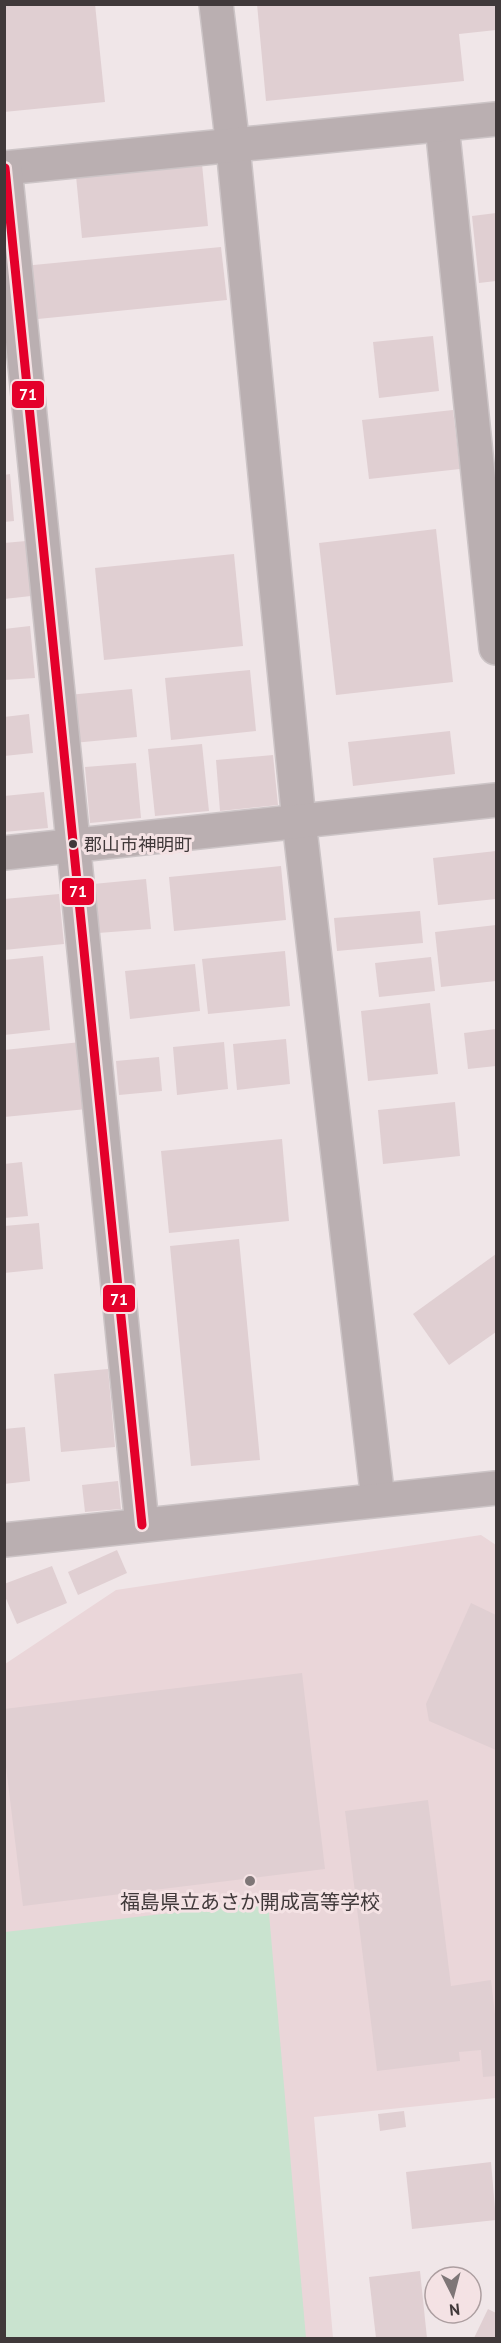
<svg xmlns="http://www.w3.org/2000/svg" width="501" height="2343" font-family="'PT Sans','Noto Sans JP',sans-serif">
  <style>
    .built { fill: #ead6d9 }
    .green { fill: #c9e3cf }
    .building { fill: #e0cfd2 }
    .lines { fill: none; stroke-linecap: round; stroke-linejoin: round }
    .minor-casing { stroke: #ccc4c6; stroke-width: 36 }
    .minor { stroke: #baafb1; stroke-width: 33 }
    .bus-1-casing { stroke: #f4e2e4; stroke-width: 14 }
    .bus-1 { stroke: #e4002b; stroke-width: 9 }
    .bus-dot { fill: #40393a; stroke: #f4e2e4; stroke-width: 2 }
    .poi-dot { fill: #7e7677; stroke: #f4e2e4; stroke-width: 2 }
    .labels { text-anchor: middle; stroke-width: 6; stroke-linejoin: round; paint-order: stroke }
    .bus-label { font-size: 18px; fill: #40393a; stroke: #f4e2e4; text-anchor: start }
    .poi-label { font-size: 20px; fill: #40393a; stroke: #f4e2e4 }
    .line-badge { stroke: #f4e2e4; stroke-width: 2 }
    .badge-label { font-size: 16px; text-anchor: middle; font-weight: bold; fill: #fff }
  </style>
  <rect width="100%" height="100%" fill="#f0e6e8"/>
  <polygon class="built" points="481,1535 496,1545 496,2098 314,2117 333,2338 5,2338 5,1664 116,1590"/>
  <polygon class="green" points="268,1902 306,2338 5,2338 5,1932"/>
  <g class="building">
    <polygon points="4,4 95,4 105,102 4,112"/>
    <polygon points="257,4 496,4 496,30 459,34 464,81 266,101"/>
    <polygon points="202,164 208,226 82,238 76,176"/>
    <polygon points="496,213 496,281 479,283 472,216"/>
    <polygon points="221,247 227,300 28,320 23,266"/>
    <polygon points="433,336 439,391 379,398 373,342"/>
    <polygon points="453,410 460,469 369,479 362,420"/>
    <polygon points="10,474 14,521 4,522 4,475"/>
    <polygon points="436,529 453,682 336,695 319,543"/>
    <polygon points="26,541 31,596 4,599 4,543"/>
    <polygon points="234,554 243,646 104,660 95,568"/>
    <polygon points="30,626 35,678 4,680 4,629"/>
    <polygon points="250,670 256,731 171,740 165,678"/>
    <polygon points="132,689 137,737 73,743 68,695"/>
    <polygon points="29,714 33,753 4,756 4,717"/>
    <polygon points="450,731 455,774 353,786 348,742"/>
    <polygon points="202,744 209,811 155,816 148,749"/>
    <polygon points="273,755 278,805 220,811 216,760"/>
    <polygon points="136,763 141,818 90,823 85,767"/>
    <polygon points="44,792 48,828 4,832 4,796"/>
    <polygon points="496,851 496,899 438,905 433,858"/>
    <polygon points="281,866 286,920 174,931 169,877"/>
    <polygon points="146,879 151,929 98,933 93,884"/>
    <polygon points="59,894 64,944 4,950 4,899"/>
    <polygon points="420,911 423,943 337,951 334,918"/>
    <polygon points="496,925 496,981 441,987 435,932"/>
    <polygon points="285,951 290,1006 208,1014 202,959"/>
    <polygon points="43,956 50,1030 4,1035 4,960"/>
    <polygon points="431,957 435,991 379,997 375,963"/>
    <polygon points="195,964 200,1011 130,1019 125,971"/>
    <polygon points="430,1003 438,1074 368,1081 361,1011"/>
    <polygon points="496,1029 496,1066 468,1069 464,1033"/>
    <polygon points="286,1039 290,1084 237,1090 233,1044"/>
    <polygon points="81,1042 87,1109 4,1117 4,1050"/>
    <polygon points="224,1042 228,1089 177,1095 173,1047"/>
    <polygon points="159,1057 162,1091 119,1095 116,1061"/>
    <polygon points="455,1102 460,1156 383,1164 378,1110"/>
    <polygon points="282,1139 289,1221 169,1233 161,1151"/>
    <polygon points="22,1162 28,1216 4,1218 4,1164"/>
    <polygon points="39,1223 43,1269 4,1273 4,1226"/>
    <polygon points="239,1239 260,1460 191,1466 170,1246"/>
    <polygon points="496,1254 496,1332 449,1365 413,1314"/>
    <polygon points="108,1369 115,1447 61,1452 54,1374"/>
    <polygon points="25,1427 30,1481 4,1484 4,1429"/>
    <polygon points="118,1481 121,1509 85,1512 82,1485"/>
    <polygon points="117,1550 127,1573 78,1595 68,1572"/>
    <polygon points="52,1566 67,1603 17,1624 4,1594 4,1584"/>
    <polygon points="471,1603 496,1615 496,1750 429,1721 426,1704"/>
    <polygon points="302,1673 325,1869 23,1906 4,1750 4,1709"/>
    <polygon points="428,1800 451,1986 491,1980 496,2023 496,2076 483,2077 481,2050 459,2052 460,2061 377,2071 345,1811"/>
    <polygon points="404,2111 406,2127 380,2131 378,2114"/>
    <polygon points="491,2162 496,2220 412,2229 406,2172"/>
    <polygon points="420,2271 427,2338 376,2338 369,2277"/>
    <polygon points="488,2309 496,2313 496,2338 474,2338"/>
  </g>
  <g class="lines">
    <defs>
      <g id="minor">
        <polyline points="216,4 233,147 299,821 378,1500"/>
        <polyline points="442,125 496,648"/>
        <polyline points="4,168 496,119"/>
        <polyline points="5,168 142,1525"/>
        <polyline points="4,853 496,800"/>
        <polyline points="4,1540 496,1488"/>
      </g>
    </defs>
    <use href="#minor" class="minor-casing"/>
    <use href="#minor" class="minor"/>
    <defs>
      <polyline id="bus-1" points="5,168 142,1525"/>
    </defs>
    <use href="#bus-1" class="bus-1-casing"/>
    <use href="#bus-1" class="bus-1"/>
  </g>
  <circle class="bus-dot" cx="73" cy="844" r="5"/>
  <circle class="poi-dot" cx="250" cy="1881" r="6"/>
  <g class="labels">
    <g class="bus-label">
      <text x="84" y="851">郡山市神明町</text>
    </g>
    <g class="poi-label">
      <text x="250" y="1909">福島県立あさか開成高等学校</text>
    </g>
  </g>
  <g class="line-badge">
    <rect x="11" y="380" width="34" height="29" rx="6" fill="#e4002b"/>
    <rect x="61" y="877" width="34" height="29" rx="6" fill="#e4002b"/>
    <rect x="102" y="1284" width="34" height="29" rx="6" fill="#e4002b"/>
  </g>
  <g class="badge-label">
    <text x="28" y="400">71</text>
    <text x="78" y="897">71</text>
    <text x="119" y="1305">71</text>
  </g>
  <rect width="501" height="2343" fill="none" stroke="#40393a" stroke-width="12"/>
  <g transform="translate(453 2295) rotate(174)"><circle r="28" fill="#f4e2e4" stroke="#ac9ea0" stroke-width="1.5"/>
  <path d="M0-4.5L10 22L0 15L-10 22Z" fill="#7e7677"/>
  <text y="-9" font-size="16" font-weight="bold" text-anchor="middle" fill="#40393a">N</text>
  </g>
</svg>
